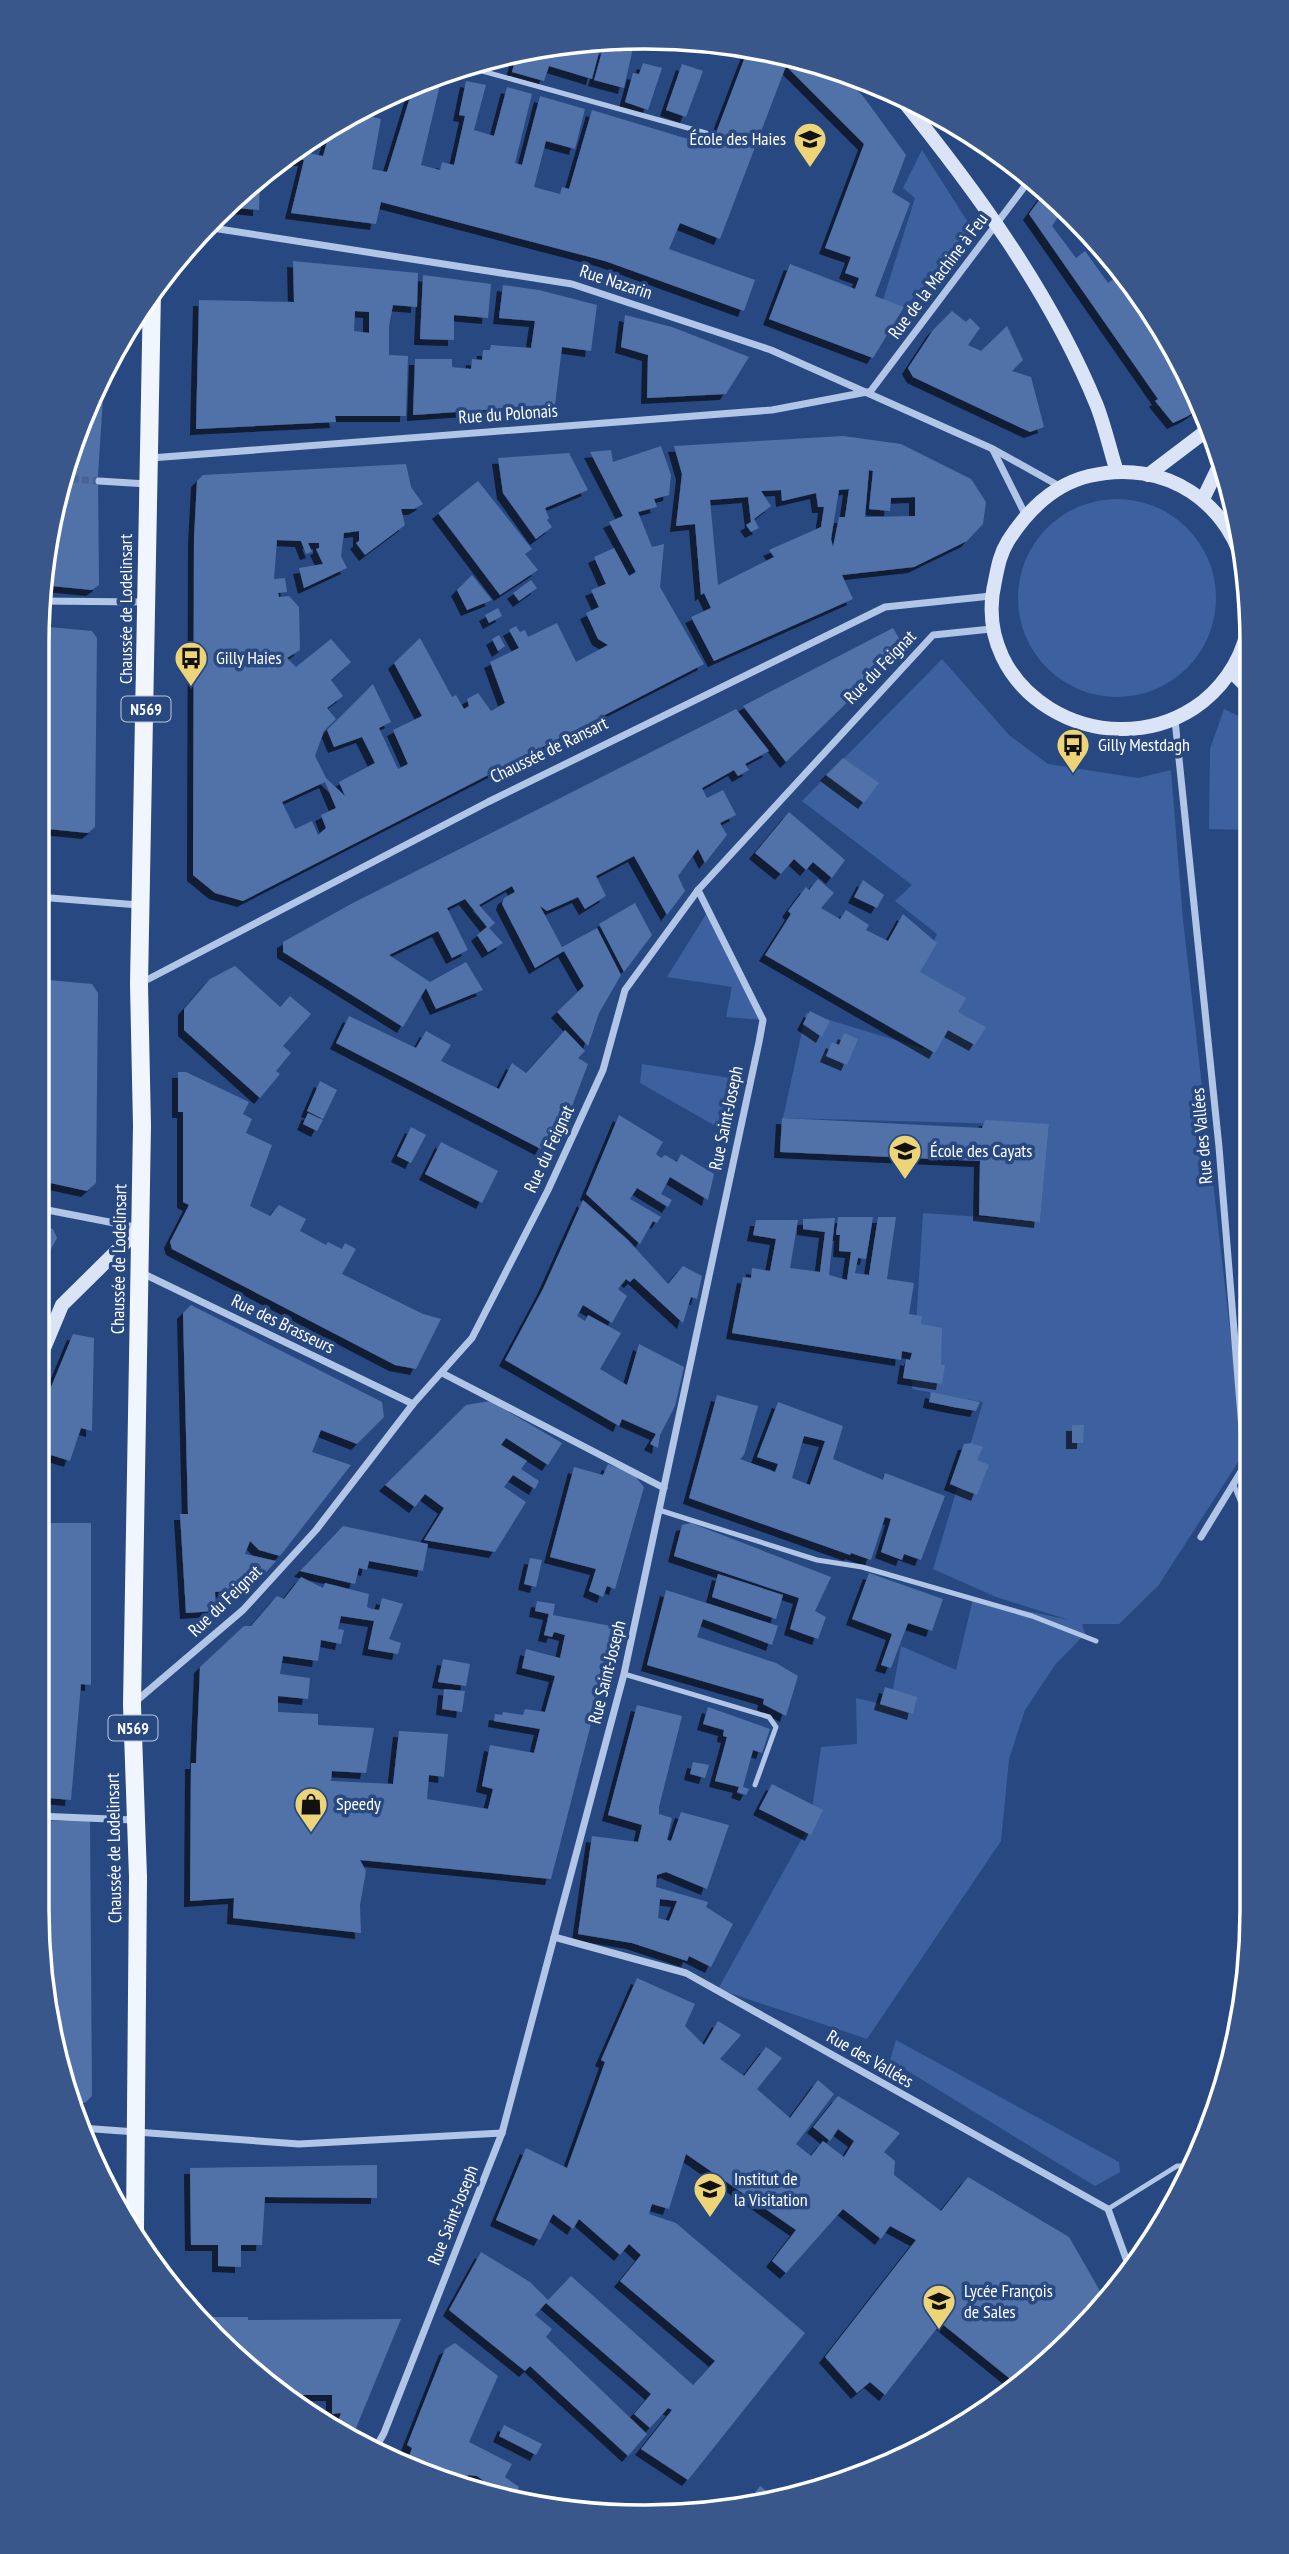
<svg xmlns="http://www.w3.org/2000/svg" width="1289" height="2554" font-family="'PT Sans Narrow',sans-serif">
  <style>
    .green { fill: #3d619e }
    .building { fill: #5171a9; fill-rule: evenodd; filter: url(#shadow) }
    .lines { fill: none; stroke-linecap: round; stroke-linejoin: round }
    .street-tunnel { stroke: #486394; stroke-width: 7; stroke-dasharray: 7 3.5; stroke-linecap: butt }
    .lane { stroke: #b1c5e6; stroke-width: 5 }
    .street { stroke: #b1c5e6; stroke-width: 7 }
    .secondary { stroke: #dae4f6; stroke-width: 14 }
    .primary { stroke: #f1f5fd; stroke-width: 18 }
    .labels { text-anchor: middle; stroke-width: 7; stroke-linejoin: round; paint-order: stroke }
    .shield { fill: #284881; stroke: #bec8d9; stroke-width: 2 }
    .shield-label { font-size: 16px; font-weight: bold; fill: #fff }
    .poi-label { font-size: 18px; fill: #fff; stroke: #284881; text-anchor: start }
    .street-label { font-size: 18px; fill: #fff; stroke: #284881 }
    .rim { fill: none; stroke: #fff; stroke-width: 3.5 }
  </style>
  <defs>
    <filter id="shadow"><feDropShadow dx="-6" dy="6" stdDeviation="0" flood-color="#0009"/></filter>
  </defs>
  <rect width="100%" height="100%" fill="#284881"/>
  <g class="green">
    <polygon points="922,150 976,235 904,307 883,300 915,198 903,188"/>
    <circle cx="1117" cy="598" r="99"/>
    <polygon points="942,659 1009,735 1048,764 1138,778 1171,770 1183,920 1244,1453 1158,1586 1119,1624 1082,1624 1085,1634 1055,1665 1025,1710 1009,1759 1001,1841 867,2039 718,1989 810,1824 821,1747 857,1744 856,1698 890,1706 901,1646 956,1670 973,1599 1069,1620 996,1597 933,1569 983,1402 912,1389 923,1213 1040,1221 1049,1125 783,1118 806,1013 935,1052 911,992 937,934 895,901 912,885 802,801"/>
    <polygon points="1224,709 1247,720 1248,830 1209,829 1210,749"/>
    <polygon points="708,911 763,1020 726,1017 732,987 667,977"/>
    <polygon points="642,1064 736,1079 726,1132 640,1083"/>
    <polygon points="896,2040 1119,2162 1120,2172 1095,2186 890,2060"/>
  </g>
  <g class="building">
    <polygon points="602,41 592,79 549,66 544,81 512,72 517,53 565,42"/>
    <polygon points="619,45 633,48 624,88 594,80 603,48 617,52"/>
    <polygon points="748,49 801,57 837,71 863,96 906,155 892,192 910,203 875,296 904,307 873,358 769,319 790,264 855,289 859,278 845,273 851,257 825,248 864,144 786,66 720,239 680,223 669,249 755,280 744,311 605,261 381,202 376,224 291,213 304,160 282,160 313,138 308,153 323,156 332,124 359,110 359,114 381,119 372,169 387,172 411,94 401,91 443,72 421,165 440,170 442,162 454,165 465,116 459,115 466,81 486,85 474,130 494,136 507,87 532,94 515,163 522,165 540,96 585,109 575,149 546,141 534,187 560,194 562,187 569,189 592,110 711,146"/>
    <polygon points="643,63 662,68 648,110 625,102 633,73 639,74"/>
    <polygon points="682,64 703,71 686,117 666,110"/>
    <polygon points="260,176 259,210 225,207 243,188"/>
    <polygon points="1047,189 1064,208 1052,226 1076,258 1085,251 1108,283 1124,272 1127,275 1202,406 1188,416 1173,423 1155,401 1158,399 1029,214"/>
    <path d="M293,261L418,273L417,307L393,305L389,326V355L408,356L406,416H335L336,422L196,429L199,300L294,302ZM355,311L369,312V333L354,331Z"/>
    <polygon points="423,275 491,284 488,318 454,315 454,340 420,339"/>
    <polygon points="503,285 539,290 597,305 591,351 562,347 555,405 413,415 415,359 452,359 452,367 471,369 472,359 482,360 483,350 490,350 491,345 531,348 535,321 499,318"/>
    <polygon points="952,311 966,322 970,318 980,328 968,345 981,351 1007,326 1023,360 1012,371 1031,377 1044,427 1030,432 913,377 908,368 933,330"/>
    <polygon points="625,315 672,327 749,357 726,394 647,398 648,355 621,347"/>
    <polygon points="105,366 98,475 99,585 92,590 41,585 57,488"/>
    <path d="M843,436L901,444L971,479L986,502L983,524L967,541L914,567L842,575L853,599L714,661L691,617L711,608L704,593L701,595L695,524L676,526L682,474L674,446ZM869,470L873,471L869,509L890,511L891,498L915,497V516L865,517ZM849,489L845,517H839L833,547L831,539L839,490ZM781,490L782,501L816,493L818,507H824L821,527L769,550L774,557L718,585L710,500L748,497L751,522L746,525L751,532L759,528L754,519L771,506L761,491Z"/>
    <path d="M661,446L671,475L669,495L654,499L657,507L638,512L652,547L664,544L660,587L704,664L243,901L215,893L193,875L194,538L197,481L203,475L406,464L411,487L423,504L414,509H401L405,525L365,555L356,543L359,541V531L344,533L341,556L347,568L304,588L299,568L323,564L316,549L319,548V543H308L312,552L306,554L301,541L277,540L274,579L285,578L287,592L278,593L279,597L289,596L299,607L300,650L287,658L296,667L331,639L351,662L331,680L343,696L327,708L336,719L324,731L315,756L326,778L345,796L339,782L375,763L362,737L334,747L327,730L373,684L391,722L379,728L398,769L408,764L393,730L422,716L394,663L420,638L452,697L456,695L464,709L469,706L467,699L478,693L491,711L505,703L490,662L519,648L509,630L516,626L520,632L525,630L528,637L557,623L576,662L608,645L598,639L586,613L599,607L591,590L606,584L594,557L614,548L629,576L636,572L609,522L623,516L590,452L611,450L613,462ZM325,782L336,808L321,815L326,828L318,835L312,821L295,829L282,802Z"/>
    <polygon points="569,453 588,490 545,508 549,518 547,520 552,527 536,539 503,493 498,458"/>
    <polygon points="478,481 532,549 525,554 538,570 500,595 438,513"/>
    <polygon points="472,575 492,600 467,610 457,590"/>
    <polygon points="531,580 537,588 519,601 513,593"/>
    <polygon points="498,608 502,616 489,623 485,615"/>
    <polygon points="38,626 92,631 97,638 95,827 88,833 38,828"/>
    <polygon points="893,628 904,647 786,762 743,706"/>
    <polygon points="499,635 505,646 498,651 492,639"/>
    <polygon points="736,709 769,751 745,764 749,770 738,776 734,770 702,788 707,798 723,790 736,815 720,823 727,835 705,863 698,849 678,876 685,891 667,915 634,856 596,876 606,896 585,909 578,897 547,911 540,906 562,947 597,928 621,975 599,1013 588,1046 557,1012 584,986 564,951 535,968 502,904 504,898 515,892 512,886 479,905 495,923 489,928 503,943 488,952 477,935 487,927 465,899 447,908 468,950 452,958 438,931 389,955 430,982 466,962 483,990 436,1009 426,988 403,1027 283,952 283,942 351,904"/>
    <polygon points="843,758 879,783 864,803 826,775"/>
    <polygon points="789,812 845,860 832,878 813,862 806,870 794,859 781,874 755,853"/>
    <polygon points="818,879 834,893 821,908 840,919 846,910 869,925 866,930 888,941 903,914 937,943 920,972 966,998 958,1012 986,1027 975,1045 948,1030 935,1053 765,955 791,914 788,911 806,887 809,890"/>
    <polygon points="863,880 884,895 877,908 854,897"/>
    <polygon points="635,903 652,935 624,972 599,924"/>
    <polygon points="235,966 280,1007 290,996 311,1014 283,1046 291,1053 276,1071 280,1074 260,1098 184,1030 184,1009 210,979"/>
    <polygon points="38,979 92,984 98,993 96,1183 87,1191 37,1180"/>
    <polygon points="810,1011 830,1021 822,1037 803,1024"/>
    <polygon points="349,1016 416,1048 426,1031 451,1045 441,1061 499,1089 512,1063 526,1073 565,1030 585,1051 578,1058 588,1064 566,1122 557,1117 541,1149 336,1043"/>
    <polygon points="844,1033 858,1039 847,1065 826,1056 832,1042 839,1045"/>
    <polygon points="178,1072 186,1072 249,1102 243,1114 252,1119 246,1133 272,1145 250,1206 270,1216 279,1205 306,1219 300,1231 326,1245 328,1242 342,1249 345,1243 356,1249 342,1274 423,1314 441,1319 416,1369 395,1365 172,1249 170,1242 189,1205 183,1202 183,1112 178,1112"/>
    <polygon points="320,1081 337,1090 323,1119 307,1111"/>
    <polygon points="308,1113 323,1120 317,1131 303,1124"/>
    <polygon points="619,1115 663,1142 656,1154 661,1158 665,1155 677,1162 681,1154 714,1174 708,1200 670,1177 661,1194 672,1200 668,1207 637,1188 630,1199 661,1217 657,1223 653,1221 640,1244 586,1194"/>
    <polygon points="782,1118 982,1128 985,1120 1049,1124 1040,1222 979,1215 980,1161 780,1152"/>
    <polygon points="411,1127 426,1135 411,1163 397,1156"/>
    <polygon points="441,1142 498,1171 482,1203 425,1174"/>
    <polygon points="583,1200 628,1240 668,1284 683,1266 702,1276 697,1299 691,1297 683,1323 634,1278 630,1282 626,1279 618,1289 627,1296 612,1323 583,1305 577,1316 585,1321 588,1315 621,1333 600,1369 627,1385 639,1344 684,1367 675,1406 660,1435 658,1448 650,1444 656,1434 622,1419 619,1426 505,1360 543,1289"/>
    <polygon points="838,1217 873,1217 866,1259 858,1258 855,1273 869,1275 878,1217 896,1217 887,1279 914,1283 909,1314 922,1316 921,1324 942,1328 941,1365 945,1365 942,1384 903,1378 906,1359 910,1360 912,1353 902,1351 901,1360 732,1333 743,1277 751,1278 752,1268 770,1271 776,1239 753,1235 756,1220 798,1220 790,1268 820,1272 825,1232 803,1229 803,1219 835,1218 829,1275 847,1280 851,1252 839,1251 840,1235 836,1235"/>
    <polygon points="37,1223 53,1229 57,1238 37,1275"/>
    <polygon points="191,1305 382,1402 384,1417 357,1444 321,1430 312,1452 351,1465 280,1556 259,1550 250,1541 245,1554 276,1561 251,1589 215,1592 216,1611 186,1613 180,1514 188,1514 183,1313"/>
    <polygon points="73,1334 94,1338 92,1431 81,1428 70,1461 51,1455 48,1462 37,1459 37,1421"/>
    <polygon points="931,1392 956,1397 980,1402 976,1411 953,1407 929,1402"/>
    <path d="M717,1395L758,1406L744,1455L740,1459L775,1472L778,1464L757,1457L778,1402L843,1426L833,1459L883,1480L885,1473L945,1496L921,1560L904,1554L902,1560L881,1552L891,1519L885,1517L871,1560L851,1553L850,1555L689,1498ZM804,1436L825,1441L810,1485L792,1478Z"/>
    <polygon points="490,1401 562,1443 548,1465 506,1438 501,1445 527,1461 521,1469 539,1481 535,1489 513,1475 504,1487 526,1502 495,1552 424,1540 444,1508 425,1494 415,1507 385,1485 466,1405"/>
    <polygon points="1072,1425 1084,1425 1083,1443 1072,1443"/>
    <polygon points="971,1443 983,1447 977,1460 989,1465 977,1495 950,1484 964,1444"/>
    <polygon points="608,1464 634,1475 644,1487 615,1589 607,1586 603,1597 589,1591 596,1569 550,1557 574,1467 603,1475"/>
    <polygon points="37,1505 43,1505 43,1523 91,1523 91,1685 81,1684 71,1800 37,1797"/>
    <polygon points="691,1523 831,1577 815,1611 826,1617 818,1639 790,1629 799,1598 674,1556 682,1525"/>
    <polygon points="343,1526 428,1544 423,1571 369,1561 367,1570 359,1568 355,1584 300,1571"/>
    <polygon points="530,1558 542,1560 536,1587 524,1584"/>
    <polygon points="869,1573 943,1599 932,1631 908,1623 891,1668 881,1665 892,1634 852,1619"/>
    <polygon points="718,1574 783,1595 776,1619 712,1597"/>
    <polygon points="301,1577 323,1588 325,1583 369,1594 367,1607 372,1609 379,1610 382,1598 403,1604 389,1639 401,1643 398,1654 368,1649 374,1621 341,1616 338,1629 344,1630 341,1644 321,1640 318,1661 283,1656 280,1674 310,1678 308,1699 278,1696 278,1712 318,1714 318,1725 374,1728 366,1773 332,1771 331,1781 393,1784 399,1731 448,1734 444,1777 429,1775 427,1799 488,1809 493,1789 482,1786 490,1745 534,1753 540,1729 494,1721 495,1714 502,1715 503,1712 523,1715 525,1709 545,1712 555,1676 522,1668 526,1649 560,1658 565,1635 554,1632 552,1637 544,1635 549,1614 535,1611 537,1601 555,1604 553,1615 616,1627 551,1879 360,1860 366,1871 360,1905 361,1933 233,1918 234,1898 190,1901 191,1763 196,1763 200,1667 244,1626 251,1626 277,1596 284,1599"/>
    <polygon points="666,1590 778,1626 772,1645 703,1619 697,1637 776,1663 798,1676 786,1716 763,1704 764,1699 647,1665"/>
    <polygon points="443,1659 470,1664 466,1686 438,1682"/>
    <polygon points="885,1687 917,1697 913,1714 880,1704"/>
    <polygon points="444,1689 465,1691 462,1712 442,1709"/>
    <path d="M637,1705L682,1716L659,1807V1814L672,1818L667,1840L671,1841L681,1812L729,1825L707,1889L666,1872L657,1875L656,1887L708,1902L706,1907L733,1924L711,1967L689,1956L687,1961L632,1943L578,1934L592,1836L638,1842L642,1825L608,1815ZM660,1899L677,1901L669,1921L658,1918Z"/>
    <polygon points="708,1707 770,1729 762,1753 753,1750 743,1787 749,1789 746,1795 737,1792 739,1787 715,1781 727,1737 723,1736 724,1730 703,1724"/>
    <polygon points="693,1762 709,1765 705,1778 690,1774"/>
    <polygon points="772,1784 823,1810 811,1835 759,1809"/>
    <polygon points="37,1821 90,1821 92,2096 85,2103 68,2101 37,1910"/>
    <polygon points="637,1978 695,2004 685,2026 704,2045 718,2021 741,2035 720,2059 744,2076 766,2047 782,2058 757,2089 790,2118 818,2080 834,2094 796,2144 811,2156 823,2141 844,2157 854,2141 838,2129 830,2141 813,2127 838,2096 900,2133 884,2152 895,2161 894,2175 941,2211 968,2177 1069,2237 1104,2298 1075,2339 1014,2382 941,2323 885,2395 870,2382 857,2393 825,2357 916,2240 890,2226 881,2239 843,2209 786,2273 772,2261 796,2230 686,2154 669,2209 652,2204 649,2214 676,2223 805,2333 688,2480 641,2449 672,2410 668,2408 650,2428 634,2414 651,2394 546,2303 535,2315 552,2329 546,2337 647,2434 628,2456 530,2366 525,2371 449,2310 481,2252 530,2282 548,2300 571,2276 693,2385 715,2361 620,2281 641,2255 629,2244 620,2255 579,2219 573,2229 553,2214 540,2240 496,2220 526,2148 567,2168 605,2062 601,2060"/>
    <polygon points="377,2165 377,2198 265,2197 262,2245 241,2245 241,2267 218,2266 218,2245 191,2245 190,2168"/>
    <polygon points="202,2317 248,2317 248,2320 401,2319 356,2428 338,2422 341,2413 332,2414 332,2395 301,2395 301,2409"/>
    <polygon points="455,2343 498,2376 469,2442 512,2464 505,2477 519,2487 513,2502 477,2476 468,2475 464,2480 477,2491 405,2467 412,2448 407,2445 445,2349"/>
    <polygon points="504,2425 542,2444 536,2455 499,2436"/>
    <polygon points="338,2431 363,2436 360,2443"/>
    <polygon points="760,2486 775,2497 746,2505"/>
  </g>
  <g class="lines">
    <polyline class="street-tunnel" points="61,478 99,481"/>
    <g class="lane">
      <polyline points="464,66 706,133"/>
      <polyline points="1233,1483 1250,1525"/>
      <polyline points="659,1510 817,1560 862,1567 1032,1616 1096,1641"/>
      <polyline points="624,1674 769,1717 776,1727 755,1785"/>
      <polyline points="1108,2209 1177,2166 1194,2166"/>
    </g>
    <g class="street">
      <polyline points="206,227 572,284 771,350 993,449 1061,487"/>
      <polyline points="870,392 1031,178"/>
      <polyline points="993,450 1025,514"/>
      <polyline points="151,458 772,410 867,392"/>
      <polyline points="99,481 147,484"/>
      <polyline points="39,601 144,602"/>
      <polyline points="1175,720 1219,1147 1245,1465 1201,1537"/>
      <polyline points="38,897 139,905"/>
      <polyline points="139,984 488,802 885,607 991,596"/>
      <polyline points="37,1208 140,1228"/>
      <polyline points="140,1272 413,1404"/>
      <polyline points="444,1374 664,1488"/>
      <polyline points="135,1702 243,1610 316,1530 413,1404 472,1338 548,1190 603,1070 625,990 698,890 933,635 991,629"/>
      <polyline points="37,1816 134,1820"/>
      <polyline points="554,1937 686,1973 1108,2209 1128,2264"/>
      <polyline points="81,2128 299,2144 502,2133"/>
      <polyline points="374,2451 384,2433 502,2133 624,1674 759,1042 763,1020 698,890"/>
    </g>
    <g class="secondary">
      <path d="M897,93C974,188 1050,291 1097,406C1105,427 1110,450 1117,472"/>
      <polyline points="1148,475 1210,428"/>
      <polyline points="1203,499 1220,464"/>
      <path d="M1247,578C1232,502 1165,458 1089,476C1052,485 1027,511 1008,541C1000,554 998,566 995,581C969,692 1101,768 1194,708C1220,691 1240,663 1247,632"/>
      <polyline points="1231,671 1247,687"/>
      <polyline points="37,1365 62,1305 140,1228"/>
    </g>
    <polyline class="primary" points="135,2229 138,1877 132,1705 142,1126 139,984 152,291"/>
  </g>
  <defs>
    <symbol id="school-pin" viewBox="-11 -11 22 30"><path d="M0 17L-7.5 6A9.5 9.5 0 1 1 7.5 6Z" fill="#edd477" stroke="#284881"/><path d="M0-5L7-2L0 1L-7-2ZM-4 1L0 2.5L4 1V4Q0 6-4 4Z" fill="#111"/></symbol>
    <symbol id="bus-pin" viewBox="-11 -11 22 30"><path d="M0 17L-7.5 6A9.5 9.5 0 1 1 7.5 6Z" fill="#edd477" stroke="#284881"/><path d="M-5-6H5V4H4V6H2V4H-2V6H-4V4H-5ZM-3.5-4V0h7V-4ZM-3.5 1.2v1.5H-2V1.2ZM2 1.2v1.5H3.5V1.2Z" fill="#111"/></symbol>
    <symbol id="shop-pin" viewBox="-11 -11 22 30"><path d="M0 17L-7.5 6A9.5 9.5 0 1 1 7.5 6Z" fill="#edd477" stroke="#284881"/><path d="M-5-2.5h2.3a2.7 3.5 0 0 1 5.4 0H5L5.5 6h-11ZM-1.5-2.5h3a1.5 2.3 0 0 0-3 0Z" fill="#111"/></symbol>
  </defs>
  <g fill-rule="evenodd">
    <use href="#school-pin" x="791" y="120" width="38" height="52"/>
    <use href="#bus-pin" x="172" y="639" width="38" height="52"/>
    <use href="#bus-pin" x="1054" y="726" width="38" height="52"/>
    <use href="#school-pin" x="886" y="1132" width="38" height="52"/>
    <use href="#shop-pin" x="292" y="1785" width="38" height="52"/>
    <use href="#school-pin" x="691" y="2170" width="38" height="52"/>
    <use href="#school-pin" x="920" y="2282" width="38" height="52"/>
  </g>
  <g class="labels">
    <g class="shield">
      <rect x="121.5" y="696.5" width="49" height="25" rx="5"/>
      <rect x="108.5" y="1715.5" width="49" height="25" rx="5"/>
    </g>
    <g class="shield-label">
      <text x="146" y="715">N569</text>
      <text x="133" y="1734">N569</text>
    </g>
    <g class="poi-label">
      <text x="786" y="145" text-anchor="end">École des Haies</text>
      <text x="216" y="664">Gilly Haies</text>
      <text x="1098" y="751">Gilly Mestdagh</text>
      <text x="930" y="1157">École des Cayats</text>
      <text x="336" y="1810">Speedy</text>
      <text x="734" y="2185">Institut de<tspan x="734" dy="21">la Visitation</tspan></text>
      <text x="964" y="2297">Lycée François<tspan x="964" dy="21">de Sales</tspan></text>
    </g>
    <g class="street-label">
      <text transform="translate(938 276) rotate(-53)" y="6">Rue de la Machine à Feu</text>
      <text transform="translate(616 282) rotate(18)" y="6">Rue Nazarin</text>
      <text transform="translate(508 414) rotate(-4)" y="6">Rue du Polonais</text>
      <text transform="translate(126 609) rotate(-90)" y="6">Chaussée de Lodelinsart</text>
      <text transform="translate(880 667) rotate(-46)" y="6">Rue du Feignat</text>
      <text transform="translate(549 750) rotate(-26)" y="6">Chaussée de Ransart</text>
      <text transform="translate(726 1118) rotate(-78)" y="6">Rue Saint-Joseph</text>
      <text transform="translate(1202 1136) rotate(-95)" y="6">Rue des Vallées</text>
      <text transform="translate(549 1149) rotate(-65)" y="6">Rue du Feignat</text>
      <text transform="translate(119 1259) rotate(-89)" y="6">Chaussée de Lodelinsart</text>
      <text transform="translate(283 1324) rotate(26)" y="6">Rue des Brasseurs</text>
      <text transform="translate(225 1601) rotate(-44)" y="6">Rue du Feignat</text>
      <text transform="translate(607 1672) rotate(-76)" y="6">Rue Saint-Joseph</text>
      <text transform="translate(114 1848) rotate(-91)" y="6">Chaussée de Lodelinsart</text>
      <text transform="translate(870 2059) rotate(30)" y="6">Rue des Vallées</text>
      <text transform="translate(453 2215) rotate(-68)" y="6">Rue Saint-Joseph</text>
    </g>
  </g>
  <path d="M0 0H1289V2554H0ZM644 49H645A595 595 0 0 1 1240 644V1910A595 595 0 0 1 645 2505H644A595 595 0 0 1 49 1910V644A595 595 0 0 1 644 49Z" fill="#39578b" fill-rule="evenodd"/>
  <path class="rim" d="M644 49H645A595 595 0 0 1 1240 644V1910A595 595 0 0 1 645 2505H644A595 595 0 0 1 49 1910V644A595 595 0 0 1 644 49Z"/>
</svg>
